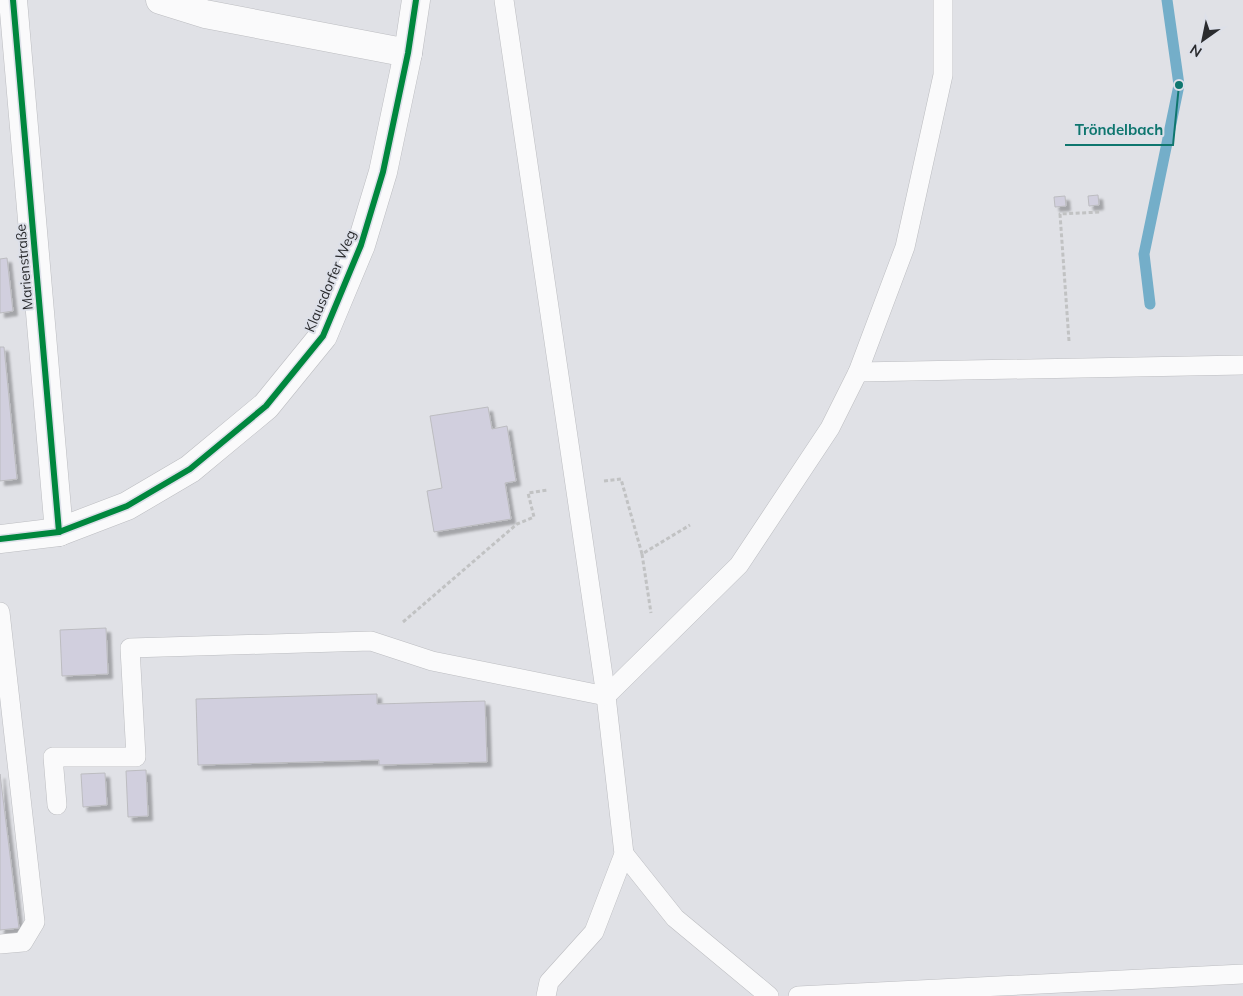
<svg xmlns="http://www.w3.org/2000/svg" width="1243" height="996" font-family="Mulish,sans-serif">
  <style>
    .lines { fill: none; stroke-linecap: round; stroke-linejoin: round }
    .stream { stroke: #74aec9; stroke-width: 11 }
    .building { fill: #d1cfde; stroke: #bcbcc0; filter: url(#shadow) }
    .service-casing { stroke: #bcbdc1; stroke-width: 20 }
    .minor-casing { stroke: #bcbdc1; stroke-width: 29 }
    .path { stroke: #c1c2c3; stroke-width: 3; stroke-dasharray: 4 2.5; stroke-linecap: butt }
    .service { stroke: #fafafb; stroke-width: 19 }
    .minor { stroke: #fafafb; stroke-width: 28 }
    .cycleway-casing { stroke: #dde0e9; stroke-width: 9 }
    .cycleway { stroke: #00873e; stroke-width: 6 }
    .labels { text-anchor: middle; stroke-width: 4; stroke-linejoin: round; paint-order: stroke }
    .street-label { font-size: 14px; fill: #2a2b2e; stroke: #dde0e9 }
    .leader { fill: none; stroke: #0f766e; stroke-width: 2 }
    .callout-dot { fill: #0f766e; stroke: #dde0e9; stroke-width: 2 }
    .callout-label { font-size: 15px; text-anchor: middle; font-weight: bold; fill: #0f766e; stroke: #dde0e9; stroke-width: 4; stroke-linejoin: round; paint-order: stroke }
  </style>
  <defs>
    <filter id="shadow"><feDropShadow dx="4.5" dy="4.5" stdDeviation="1" flood-color="#0004"/></filter>
  </defs>
  <rect width="100%" height="100%" fill="#e0e1e6"/>
  <g class="lines">
    <polyline class="stream" points="1150,304 1144,254 1179,85 1167,0"/>
  </g>
  <g class="building">
    <polygon points="1098,195 1099,205 1089,206 1088,196"/>
    <polygon points="1065,196 1066,206 1055,207 1054,197"/>
    <polygon points="7,258 13,311 0,313 0,259"/>
    <polygon points="0,347 4,347 17,479 0,481"/>
    <polygon points="488,407 492,429 507,426 516,481 505,483 511,519 434,532 427,491 442,488 430,416"/>
    <polygon points="106,628 108,674 62,676 60,630"/>
    <polygon points="377,694 377,704 485,701 487,762 379,765 379,760 198,765 196,699"/>
    <polygon points="146,770 148,816 128,817 126,771"/>
    <polygon points="105,773 107,805 83,807 81,774"/>
    <polygon points="0,774 19,928 0,930"/>
  </g>
  <g class="lines">
    <defs>
      <g id="service">
        <polyline points="504,0 606,696 624,854 594,932 549,982 546,996"/>
        <polyline points="858,372 1243,365"/>
        <polyline points="0,612 35,922 23,942 0,944"/>
        <polyline points="57,805 53,757 136,757 130,648 371,641 432,661 606,696 739,565 830,428 858,372 905,247 943,75 943,0"/>
        <polyline points="624,854 675,918 769,996"/>
        <polyline points="798,996 1243,974"/>
      </g>
      <g id="minor">
        <polyline points="13,0 59,532"/>
        <polyline points="160,0 205,14 408,53"/>
        <polyline points="0,539 59,532 127,506 190,469 266,406 323,336 361,245 383,172 408,53 416,0"/>
      </g>
    </defs>
    <use href="#service" class="service-casing"/>
    <use href="#minor" class="minor-casing"/>
    <g class="path">
      <polyline points="1069,341 1060,214 1101,212"/>
      <polyline points="604,481 621,479 642,554 690,525"/>
      <polyline points="642,554 651,613"/>
      <polyline points="403,622 517,524 534,517 528,493 548,490"/>
    </g>
    <use href="#service" class="service"/>
    <use href="#minor" class="minor"/>
    <defs>
      <g id="cycleway">
        <polyline points="13,0 59,532"/>
        <polyline points="0,539 59,532 127,506 190,469 266,406 323,336 361,245 383,172 408,53 416,0"/>
      </g>
    </defs>
    <use href="#cycleway" class="cycleway-casing"/>
    <use href="#cycleway" class="cycleway"/>
  </g>
  <g class="labels">
    <g class="street-label">
      <text transform="translate(24 267) rotate(-95)" y="5">Marienstraße</text>
      <text transform="translate(330 281) rotate(-67)" y="5">Klausdorfer Weg</text>
    </g>
  </g>
  <path class="leader" d="M1179 85L1173 145H1065"/>
  <circle class="callout-dot" cx="1179" cy="85" r="5"/>
  <g class="callout-label">
    <text x="1119" y="135">Tröndelbach</text>
  </g>
  <g transform="translate(1203 40) rotate(213)" stroke="#dde0e9" stroke-width="4" paint-order="stroke">
  <path d="M0-4L9 19L0 12L-9 19Z" fill="#2a2b2e"/>
  <text y="-8" font-size="14" font-weight="bold" text-anchor="middle" fill="#2a2b2e">N</text>
  </g>
</svg>
